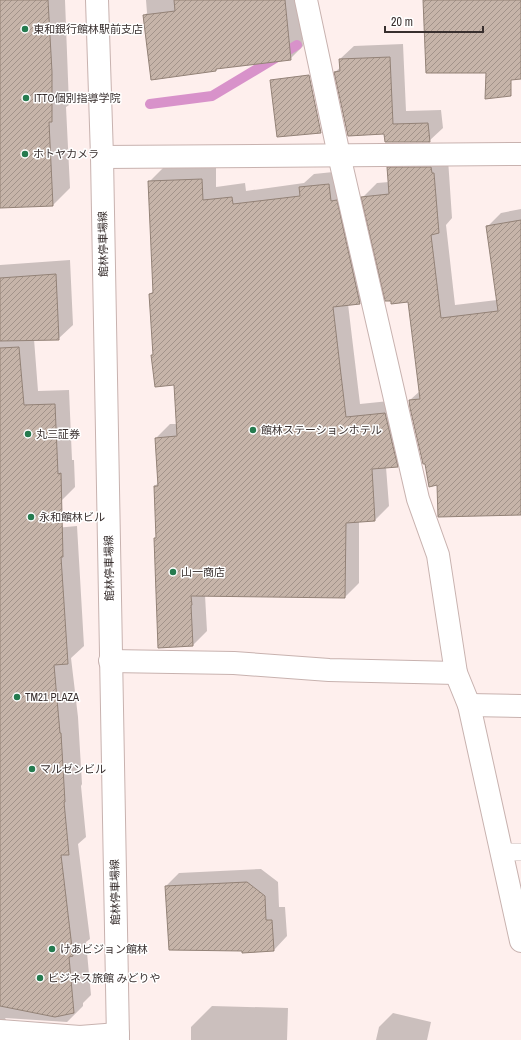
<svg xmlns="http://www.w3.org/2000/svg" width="521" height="1040" font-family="'Archivo Narrow','Noto Sans JP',sans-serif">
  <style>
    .shadow { fill: #0003 }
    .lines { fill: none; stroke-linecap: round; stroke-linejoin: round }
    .stream { stroke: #d892ca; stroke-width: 10 }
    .building { fill: url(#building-hatch); stroke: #938277 }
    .lane-casing { stroke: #c8b2af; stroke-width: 18 }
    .street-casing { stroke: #c8b2af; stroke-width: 24 }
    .secondary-casing { stroke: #c8b2af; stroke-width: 24 }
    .lane { stroke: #fff; stroke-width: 17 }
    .street { stroke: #fff; stroke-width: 22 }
    .secondary { stroke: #fff; stroke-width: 22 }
    .poi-dot { fill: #257b4f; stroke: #fff; stroke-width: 1.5 }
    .labels { text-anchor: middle; stroke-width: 3; stroke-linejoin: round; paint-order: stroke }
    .poi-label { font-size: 11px; fill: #382f2e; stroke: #fff; text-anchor: start }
    .street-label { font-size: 11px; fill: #382f2e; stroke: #fff }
  </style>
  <defs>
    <pattern id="building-hatch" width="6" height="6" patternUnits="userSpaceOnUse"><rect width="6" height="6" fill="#c6b4a9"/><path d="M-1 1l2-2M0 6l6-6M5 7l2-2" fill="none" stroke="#a2938a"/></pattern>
  </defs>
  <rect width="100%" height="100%" fill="#feefed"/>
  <g class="shadow">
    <polygon points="0,0 65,0 69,105 66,107 70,188 53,205 0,207"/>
    <polygon points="146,0 299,0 303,46 290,59 218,68 216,70 144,16 147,13"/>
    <polygon points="403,44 406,111 441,110 443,128 429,141 385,133 335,72 341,67 340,59 354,46"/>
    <polygon points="402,154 448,159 452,218 446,225 455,305 497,300 487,227 501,213 521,209 521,514 426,463 410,400 420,391 409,301 363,197 377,183 389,182 388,168"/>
    <polygon points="216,166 216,187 245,183 246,191 304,183 314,174 343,171 374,289 360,303 348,304 360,404 399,400 411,452 397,466 386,467 389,506 375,520 359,521 359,583 345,597 205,595 207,631 193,645 155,539 157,537 155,486 159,482 156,438 170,424 177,424 175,384 152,355 154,354 150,294 154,290 149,182 163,168"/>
    <polygon points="70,260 73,325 58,339 34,339 38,391 69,390 72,460 74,460 75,487 61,501 0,504 0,265"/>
    <polygon points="77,526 84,646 71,658 78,717 82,784 81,786 86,837 78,844 90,939 86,942 91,995 83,1003 83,1006 67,1022 5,1018 9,1025 0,1040 0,533"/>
    <polygon points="261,869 278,882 279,907 285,907 287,936 274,950 243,950 166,886 179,873"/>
    <polygon points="212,1006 288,1008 287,1040 191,1040 191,1027"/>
    <polygon points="393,1013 431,1022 427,1040 376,1040 379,1027"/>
  </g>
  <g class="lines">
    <polyline class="stream" points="150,104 212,96 297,45"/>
  </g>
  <g class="building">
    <polygon points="0,0 48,0 52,72 52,122 49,122 53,206 0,208"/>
    <polygon points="174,0 285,0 291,60 216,69 216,71 151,80 143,15 175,11"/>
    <polygon points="423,0 521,0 521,79 511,80 511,96 485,99 486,73 426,73"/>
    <polygon points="390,57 393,124 428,123 430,142 385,142 384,134 348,136 334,72 340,71 339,59"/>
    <polygon points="309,75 321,133 277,137 270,80"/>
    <polygon points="387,167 431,167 432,173 434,173 439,233 431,235 441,318 498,311 486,226 521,220 521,515 438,517 437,485 429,487 425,464 423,464 410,408 409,400 420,399 408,302 391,304 391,301 385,301 361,197 389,194"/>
    <polygon points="202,179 203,200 232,197 233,204 300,196 299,187 329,184 331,201 337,200 360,304 333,307 346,417 385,413 398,467 372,469 375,521 346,523 345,598 191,596 192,605 191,605 193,646 158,648 154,538 156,538 154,486 158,486 155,438 177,436 174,385 155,387 151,355 153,355 149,294 153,293 148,181"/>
    <polygon points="56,274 59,340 0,341 0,278"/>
    <polygon points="19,347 24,405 55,404 58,474 61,473 63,557 61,557 68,664 54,665 60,733 61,733 65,802 64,802 69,855 61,855 73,956 69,957 74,1013 55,1017 0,1006 0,348"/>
    <polygon points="247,882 265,896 266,920 272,920 274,951 242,953 242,951 169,950 165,886"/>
  </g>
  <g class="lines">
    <defs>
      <polyline id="lane" points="501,852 521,852"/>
      <g id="street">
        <polyline points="306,0 339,155 418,499 438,555 456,673 469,705 521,941"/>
        <polyline points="102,157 521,154"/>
        <polyline points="110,661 234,663 329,670 456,673"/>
        <polyline points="469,705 521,706"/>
        <polyline points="0,1031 80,1037 118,1034"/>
      </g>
      <polyline id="secondary" points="97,0 102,157 118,1040"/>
    </defs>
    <use href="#lane" class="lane-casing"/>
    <use href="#street" class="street-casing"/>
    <use href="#secondary" class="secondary-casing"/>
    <use href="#lane" class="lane"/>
    <use href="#street" class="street"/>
    <use href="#secondary" class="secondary"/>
  </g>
  <g class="poi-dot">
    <circle cx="25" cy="29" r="4"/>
    <circle cx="26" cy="98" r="4"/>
    <circle cx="25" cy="154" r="4"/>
    <circle cx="253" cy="430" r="4"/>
    <circle cx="28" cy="434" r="4"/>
    <circle cx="31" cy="517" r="4"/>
    <circle cx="173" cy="572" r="4"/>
    <circle cx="17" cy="697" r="4"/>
    <circle cx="32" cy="769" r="4"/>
    <circle cx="52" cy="949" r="4"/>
    <circle cx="40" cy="978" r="4"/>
  </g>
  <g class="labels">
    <g class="poi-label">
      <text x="33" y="33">東和銀行館林駅前支店</text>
      <text x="34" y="102">ITTO個別指導学院</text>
      <text x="33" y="158">ホトヤカメラ</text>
      <text x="261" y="434">館林ステーションホテル</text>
      <text x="36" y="438">丸三証券</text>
      <text x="39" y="521">永和館林ビル</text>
      <text x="181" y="576">山一商店</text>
      <text x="25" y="701">TM21 PLAZA</text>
      <text x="40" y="773">マルゼンビル</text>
      <text x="60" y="953">けあビジョン館林</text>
      <text x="48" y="982">ビジネス旅館 みどりや</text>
    </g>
    <g class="street-label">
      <text transform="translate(103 244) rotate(-91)" y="4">館林停車場線</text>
      <text transform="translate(109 568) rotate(-91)" y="4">館林停車場線</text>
      <text transform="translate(115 892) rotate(-91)" y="4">館林停車場線</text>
    </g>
  </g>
  <path d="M385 26v6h98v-6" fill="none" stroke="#382f2e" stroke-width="2"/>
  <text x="391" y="26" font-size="12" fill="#382f2e" stroke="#ffffff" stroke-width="3" paint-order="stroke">20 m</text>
</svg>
